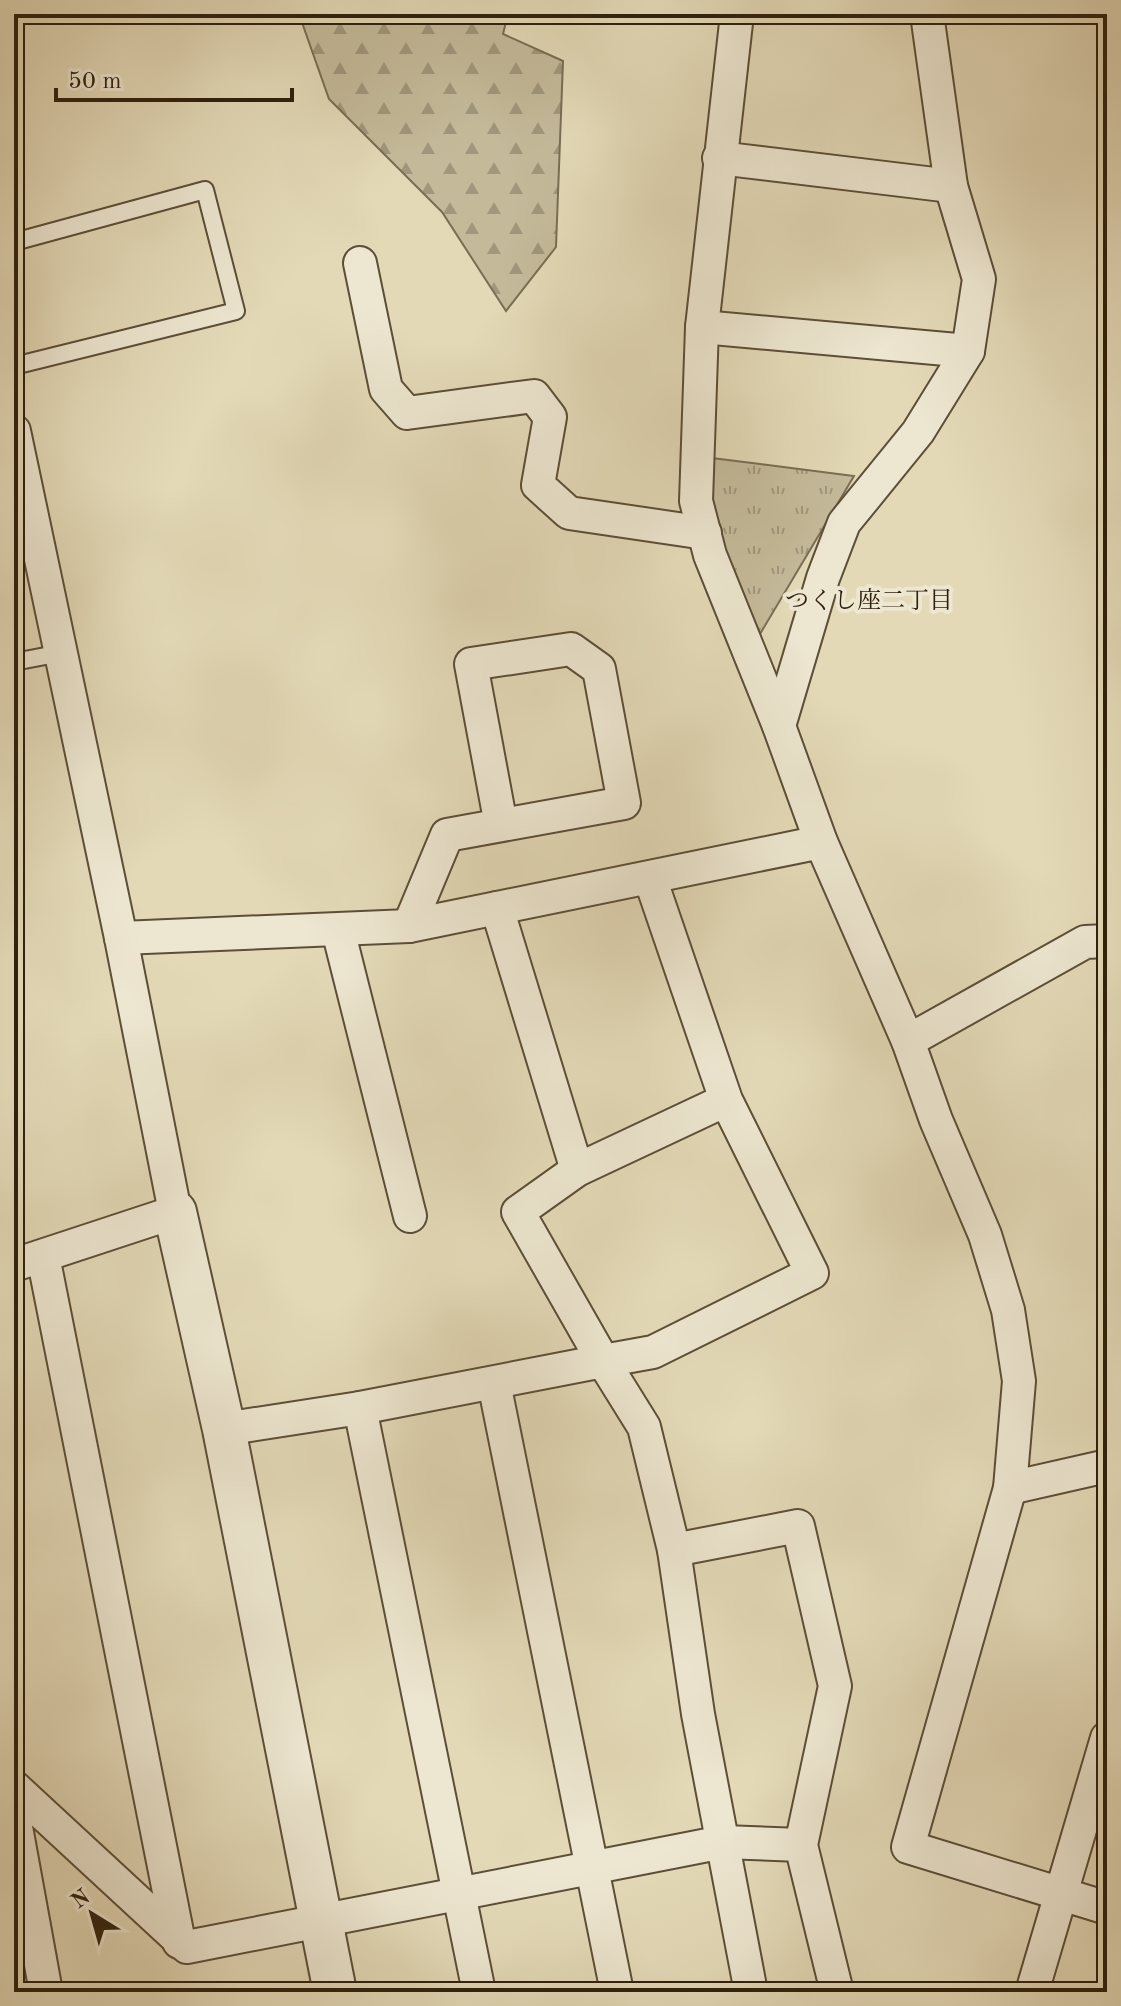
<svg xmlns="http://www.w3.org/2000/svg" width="1121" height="2006" font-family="'Old Standard TT','Noto Serif JP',serif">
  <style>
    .grass { fill: url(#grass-tufts); stroke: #7a6d53; stroke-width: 2 }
    .forest { fill: url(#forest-firs); stroke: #7a6d53; stroke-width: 2 }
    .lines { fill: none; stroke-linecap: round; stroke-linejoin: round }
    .service-casing { stroke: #5c4e37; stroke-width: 20 }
    .minor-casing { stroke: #5c4e37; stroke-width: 36 }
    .tertiary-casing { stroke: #5c4e37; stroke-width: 46 }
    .service { stroke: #ede6d0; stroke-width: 16 }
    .minor { stroke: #ede6d0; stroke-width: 32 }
    .tertiary { stroke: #ede6d0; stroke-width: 42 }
    .labels { text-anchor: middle; stroke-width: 8; stroke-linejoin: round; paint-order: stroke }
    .neighbourhood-label { font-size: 24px; fill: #2f200c; stroke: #ede6d0 }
  </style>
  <defs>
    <pattern id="grass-tufts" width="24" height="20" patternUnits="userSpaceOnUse" patternTransform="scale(2)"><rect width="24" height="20" fill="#c4ba9a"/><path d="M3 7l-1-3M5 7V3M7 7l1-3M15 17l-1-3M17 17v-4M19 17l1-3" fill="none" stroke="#a0977c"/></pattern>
    <pattern id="forest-firs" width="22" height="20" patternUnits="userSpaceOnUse" patternTransform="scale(2)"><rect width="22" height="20" fill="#c4ba9a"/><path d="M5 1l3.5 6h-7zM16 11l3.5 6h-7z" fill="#a0977c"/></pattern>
  </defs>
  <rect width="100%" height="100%" fill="#e3d9b7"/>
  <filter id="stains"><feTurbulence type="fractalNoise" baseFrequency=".0025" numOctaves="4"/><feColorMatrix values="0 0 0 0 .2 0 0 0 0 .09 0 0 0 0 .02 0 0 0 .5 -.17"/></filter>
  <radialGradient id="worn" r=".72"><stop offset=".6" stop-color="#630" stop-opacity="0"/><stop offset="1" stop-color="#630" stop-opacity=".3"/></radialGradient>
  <polygon class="grass" points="712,458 854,476 760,634 721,543 712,505"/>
  <polygon class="forest" points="299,14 508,14 503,34 563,61 556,247 506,311 442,212 329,99"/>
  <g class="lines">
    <defs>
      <g id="service">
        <polyline points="14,242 205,190 236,311 14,366"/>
        <polyline points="14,662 61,653"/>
      </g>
      <g id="minor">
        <polyline points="737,14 702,327 696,501 710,555 779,726 821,842 908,1041 936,1120 985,1235 1008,1310 1019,1381 1010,1488 908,1847 1107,1908"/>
        <polyline points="719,158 951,186"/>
        <polyline points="360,263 386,389 407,413 534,396 550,417 538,485 569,513 705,533"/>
        <polyline points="702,327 968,351"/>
        <polyline points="14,431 121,938 175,1212 14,1265"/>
        <polyline points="779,726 823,578 844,523 918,432 968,351 979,279 951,186 927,14"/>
        <polyline points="650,878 726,1100 812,1273 653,1352 603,1361 518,1212 577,1170 726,1100"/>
        <polyline points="497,908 577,1170"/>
        <polyline points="409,926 447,835 624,803 599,669 571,649 471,664 501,825"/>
        <polyline points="338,930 410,1216"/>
        <polyline points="121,938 409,926 821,842"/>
        <polyline points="908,1041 1085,942 1107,941"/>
        <polyline points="43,1256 179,1942"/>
        <polyline points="494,1383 617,1992"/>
        <polyline points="360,1408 479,1992"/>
        <polyline points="224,1429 360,1408 603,1361 644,1427 674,1550 698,1714 751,1992"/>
        <polyline points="1010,1488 1107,1466"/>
        <polyline points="674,1550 798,1526 835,1686 801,1845 837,1992"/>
        <polyline points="14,1787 187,1947 723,1842 801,1845"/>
        <polyline points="14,1816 46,1992"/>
        <polyline points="1032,1992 1107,1738"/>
      </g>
      <polyline id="tertiary" points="175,1212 224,1429 335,1992"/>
    </defs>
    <use href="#service" class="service-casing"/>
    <use href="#minor" class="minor-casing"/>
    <use href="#tertiary" class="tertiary-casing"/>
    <use href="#service" class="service"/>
    <use href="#minor" class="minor"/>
    <use href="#tertiary" class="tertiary"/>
  </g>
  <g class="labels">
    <g class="neighbourhood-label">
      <text x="869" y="608">つくし座二丁目</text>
    </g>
  </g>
  <rect width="1121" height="2006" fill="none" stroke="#e3d9b7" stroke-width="48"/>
  <rect x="16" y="16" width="1089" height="1974" fill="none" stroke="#2f200c" stroke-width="4"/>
  <rect x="24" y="24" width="1073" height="1958" fill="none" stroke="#2f200c" stroke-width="2"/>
  <g transform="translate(92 1914) rotate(323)" stroke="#ede6d0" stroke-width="6" paint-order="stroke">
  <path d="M0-6L14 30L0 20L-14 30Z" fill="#2f200c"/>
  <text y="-12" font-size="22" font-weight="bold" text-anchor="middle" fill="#2f200c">N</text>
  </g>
  <path d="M56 88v12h236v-12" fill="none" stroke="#2f200c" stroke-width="4"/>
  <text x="68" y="88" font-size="24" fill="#2f200c" stroke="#ede6d0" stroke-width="6" paint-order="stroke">50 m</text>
  <rect width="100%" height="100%" filter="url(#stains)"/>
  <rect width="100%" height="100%" fill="url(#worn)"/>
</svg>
